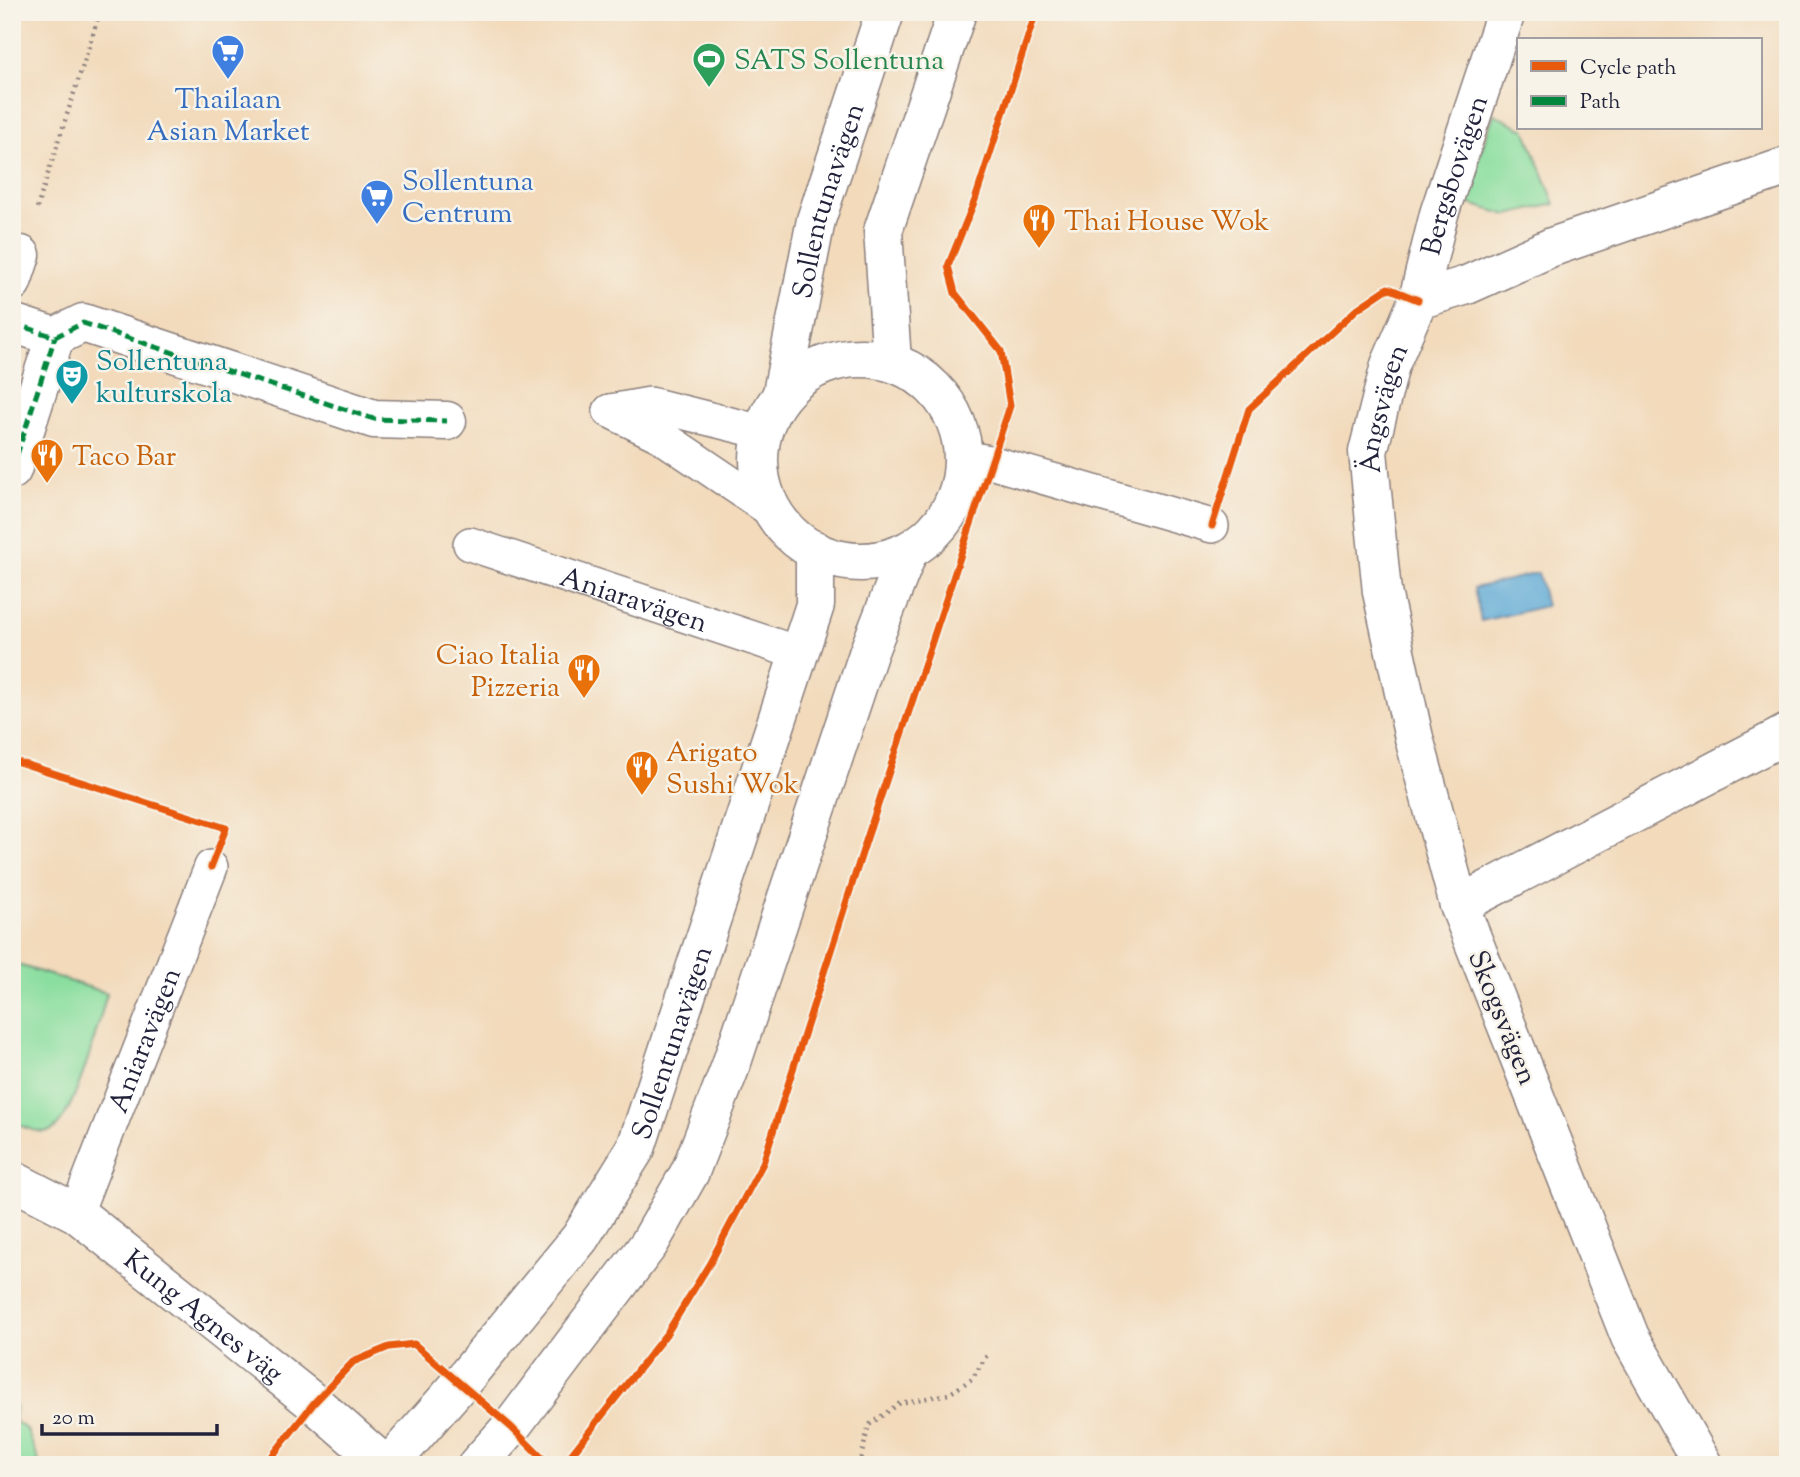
<svg xmlns="http://www.w3.org/2000/svg" width="1800" height="1477" font-family="'Sorts Mill Goudy',serif">
  <style>
    .green { fill: #8ade9f; stroke: #56806d; stroke-width: 2 }
    .water { fill: #5ca9d5; stroke: #3f6688; stroke-width: 2 }
    .lines { fill: none; stroke-linecap: round; stroke-linejoin: round }
    .service-casing { stroke: #8a7e7b; stroke-width: 36 }
    .pedestrian-casing { stroke: #8a7e7b; stroke-width: 41 }
    .minor-casing { stroke: #8a7e7b; stroke-width: 41 }
    .tertiary-casing { stroke: #8a7e7b; stroke-width: 41 }
    .path { stroke: #8a7e7b; stroke-width: 4.5; stroke-dasharray: 2 5; stroke-linecap: butt }
    .service { stroke: #fff; stroke-width: 33 }
    .pedestrian { stroke: #fff; stroke-width: 38 }
    .minor { stroke: #fff; stroke-width: 38 }
    .tertiary { stroke: #fff; stroke-width: 38 }
    .quiet { stroke: #00873e; stroke-width: 5; stroke-dasharray: 10 5; stroke-linecap: butt }
    .cycleway-casing { stroke: #f7f3e8; stroke-width: 11 }
    .cycleway { stroke: #e8590c; stroke-width: 7 }
    .labels { text-anchor: middle; stroke-width: 5; stroke-linejoin: round; paint-order: stroke }
    .leisure-label { font-size: 28px; fill: #27864d; stroke: #f7f3e8; text-anchor: start }
    .shop-label { font-size: 28px; fill: #366cbe; stroke: #f7f3e8 }
    .street-label { font-size: 28px; fill: #22223b; stroke: #f7f3e8 }
    .food-label { font-size: 28px; fill: #c56008; stroke: #f7f3e8; text-anchor: start }
    .culture-label { font-size: 28px; fill: #0d838f; stroke: #f7f3e8; text-anchor: start }
  </style>
  <rect width="100%" height="100%" fill="#f7f3e8"/>
  <filter id="ink" filterUnits="userSpaceOnUse"><feTurbulence type="fractalNoise" baseFrequency=".0143" numOctaves="2"/><feDisplacementMap in="SourceGraphic" scale="14" xChannelSelector="R" yChannelSelector="G"/><feConvolveMatrix kernelMatrix="1 2 1 2 8 2 1 2 1" color-interpolation-filters="sRGB"/></filter>
  <filter id="wash" filterUnits="userSpaceOnUse"><feTurbulence type="fractalNoise" baseFrequency=".00686" numOctaves="4" result="noise"/><feDisplacementMap in="SourceGraphic" scale="28" xChannelSelector="R" yChannelSelector="G"/><feGaussianBlur stdDeviation="1.57" result="paint"/><feColorMatrix in="noise" values="0 0 0 0 0 0 0 0 0 0 0 0 0 0 0 0 0 1.4 0 .05"/><feComposite in="paint" operator="in"/></filter>
  <g filter="url(#wash)">
    <rect width="100%" height="100%" fill="#f2dabb"/>
    <g class="green">
      <polygon points="1494,114 1518,126 1518,128 1525,129 1555,204 1508,215 1463,202"/>
      <path d="M12,963L107,993C100,1018 73,1126 49,1131C37,1134 23,1126 12,1122Z"/>
      <polygon points="12,1402 16,1406 14,1420 27,1430 40,1464 12,1465"/>
    </g>
    <polygon class="water" points="1538,573 1546,606 1481,621 1474,588"/>
  </g>
  <g filter="url(#ink)">
    <g class="lines">
      <defs>
        <g id="service">
          <polyline points="610,411 661,436 772,511"/>
          <polyline points="610,411 650,404 762,432"/>
          <polyline points="961,457 990,462 1212,526"/>
          <path id="s1" d="M470,544L798,653"/>
          <path id="s2" d="M76,1213L211,867"/>
        </g>
        <g id="pedestrian">
          <polyline points="12,282 21,255"/>
          <polyline points="12,323 55,337 83,323 374,419 447,421"/>
          <polyline points="12,470 55,337"/>
        </g>
        <g id="minor">
          <path id="s3" d="M1418,300L1439,214L1506,12"/>
          <path id="s4" d="M1459,905L1414,738L1382,592L1368,452L1390,365L1418,300L1467,285L1552,247L1788,166"/>
          <path id="s5" d="M12,1180L76,1213L314,1403L385,1465"/>
          <polyline points="1703,1465 1630,1337 1459,905 1788,733"/>
        </g>
        <g id="tertiary">
          <circle cx="861" cy="460" r="102"/>
          <polyline points="892,361 883,231 957,12"/>
          <path id="s6" d="M782,393L816,220L885,12"/>
          <path id="s7" d="M389,1465L460,1384L580,1238L636,1148L815,605V550"/>
          <polyline points="477,1465 511,1427 649,1244 690,1172 730,1068 869,651 908,552"/>
        </g>
      </defs>
      <use href="#service" class="service-casing"/>
      <use href="#pedestrian" class="pedestrian-casing"/>
      <use href="#minor" class="minor-casing"/>
      <use href="#tertiary" class="tertiary-casing"/>
      <g class="path">
        <polyline points="37,208 100,12"/>
        <polyline points="92,1465 100,1463"/>
        <polyline points="859,1465 869,1425 900,1403 949,1394 972,1379 989,1352"/>
      </g>
      <use href="#service" class="service"/>
      <use href="#pedestrian" class="pedestrian"/>
      <use href="#minor" class="minor"/>
      <use href="#tertiary" class="tertiary"/>
      <g class="quiet">
        <polyline points="12,282 21,255"/>
        <polyline points="12,323 55,337 83,323 374,419 447,421"/>
        <polyline points="12,470 55,337"/>
      </g>
      <defs>
        <g id="cycleway">
          <polyline points="1212,526 1249,409 1357,309 1388,288 1418,300"/>
          <polyline points="12,760 226,828 211,867"/>
          <polyline points="265,1465 314,1403 353,1362 389,1347 414,1344 511,1427 549,1465"/>
          <polyline points="563,1465 667,1333 710,1263 763,1163 863,850 1010,406 1001,351 955,293 948,266 975,200 1036,12"/>
        </g>
      </defs>
      <use href="#cycleway" class="cycleway-casing"/>
      <use href="#cycleway" class="cycleway"/>
    </g>
  </g>
  <defs>
    <symbol id="supermarket-pin" viewBox="-11 -11 22 30"><path d="M0 17L-7.5 6A9.5 9.5 0 1 1 7.5 6Z" fill="#3f7fe0" stroke="#f7f3e8"/><path d="M-6-5.5h2.5l.6 2H6L4.5 2H-2.5L-4.4-4H-6ZM-1.5 3.2a1.3 1.3 0 1 0 .1 0ZM3 3.2a1.3 1.3 0 1 0 .1 0Z" fill="#fff"/></symbol>
    <symbol id="stadium-pin" viewBox="-11 -11 22 30"><path d="M0 17L-7.5 6A9.5 9.5 0 1 1 7.5 6Z" fill="#2e9e5b" stroke="#f7f3e8"/><path d="M0-5a6.5 5 0 1 0 0 10a6.5 5 0 1 0 0-10ZM-3.5-1.8h7v3.6h-7Z" fill="#fff"/></symbol>
    <symbol id="restaurant-pin" viewBox="-11 -11 22 30"><path d="M0 17L-7.5 6A9.5 9.5 0 1 1 7.5 6Z" fill="#e8710a" stroke="#f7f3e8"/><path d="M-5-6h1v4h1v-4h1v4h1v-4h1v5L-1.5 .5V6h-2V.5L-5-1ZM5-6V6H3V1.5H1.5Q1.5-4 5-6Z" fill="#fff"/></symbol>
    <symbol id="theatre-pin" viewBox="-11 -11 22 30"><path d="M0 17L-7.5 6A9.5 9.5 0 1 1 7.5 6Z" fill="#0f9aa8" stroke="#f7f3e8"/><path d="M-5-5.5Q0-4 5-5.5V0Q5 5 0 6Q-5 5-5 0ZM-3.3-2.5H-1v1.5H-3.3ZM1-2.5H3.3v1.5H1ZM-2.8 1Q0 5.5 2.8 1Z" fill="#fff"/></symbol>
  </defs>
  <g fill-rule="evenodd">
    <use href="#supermarket-pin" x="209" y="32" width="38" height="52"/>
    <use href="#stadium-pin" x="690" y="40" width="38" height="52"/>
    <use href="#supermarket-pin" x="358" y="177" width="38" height="52"/>
    <use href="#restaurant-pin" x="1020" y="201" width="38" height="52"/>
    <use href="#theatre-pin" x="53" y="357" width="38" height="52"/>
    <use href="#restaurant-pin" x="28" y="436" width="38" height="52"/>
    <use href="#restaurant-pin" x="565" y="651" width="38" height="52"/>
    <use href="#restaurant-pin" x="623" y="748" width="38" height="52"/>
  </g>
  <g class="labels">
    <g class="leisure-label">
      <text x="734" y="69">SATS Sollentuna</text>
    </g>
    <g class="shop-label">
      <text x="228" y="108">Thailaan<tspan x="228" dy="32">Asian Market</tspan></text>
      <text x="402" y="190" text-anchor="start">Sollentuna<tspan x="402" dy="32">Centrum</tspan></text>
    </g>
    <g class="street-label">
      <text dy="10" stroke="none"><textPath href="#s3" startOffset="130">Bergsbovägen</textPath></text>
      <text dy="10" stroke="none"><textPath href="#s6" startOffset="198">Sollentunavägen</textPath></text>
      <text dy="10" stroke="none"><textPath href="#s4" startOffset="508">Ängsvägen</textPath></text>
      <text dy="10" stroke="none"><textPath href="#s1" startOffset="173">Aniaravägen</textPath></text>
      <text transform="translate(1504 1017) rotate(68)" y="10">Skogsvägen</text>
      <text dy="10" stroke="none"><textPath href="#s2" startOffset="186">Aniaravägen</textPath></text>
      <text dy="10" stroke="none"><textPath href="#s7" startOffset="514">Sollentunavägen</textPath></text>
      <text dy="10" stroke="none"><textPath href="#s5" startOffset="236">Kung Agnes väg</textPath></text>
    </g>
    <g class="food-label">
      <text x="1064" y="230">Thai House Wok</text>
      <text x="72" y="465">Taco Bar</text>
      <text x="560" y="664" text-anchor="end">Ciao Italia<tspan x="560" dy="32">Pizzeria</tspan></text>
      <text x="666" y="761">Arigato<tspan x="666" dy="32">Sushi Wok</tspan></text>
    </g>
    <g class="culture-label">
      <text x="96" y="370">Sollentuna<tspan x="96" dy="32">kulturskola</tspan></text>
    </g>
  </g>
  <rect width="1800" height="1477" fill="none" stroke="#f7f3e8" stroke-width="42"/>
  <rect x="1517" y="38" width="245" height="91" fill="#f7f3e8" stroke="#a29fa3" stroke-width="2"/>
  <rect x="1531" y="61" width="35" height="10" fill="#e8590c" stroke="#a29fa3" stroke-width="2"/>
  <text x="1580" y="74" font-size="21" fill="#22223b">Cycle path</text>
  <rect x="1531" y="96" width="35" height="10" fill="#00873e" stroke="#a29fa3" stroke-width="2"/>
  <text x="1580" y="108" font-size="21" fill="#22223b">Path</text>
  <path d="M42 1424v10h175v-10" fill="none" stroke="#22223b" stroke-width="3.5"/>
  <text x="52" y="1424" font-size="21" fill="#22223b" stroke="#f7f3e8" stroke-width="5" paint-order="stroke">20 m</text>
</svg>
